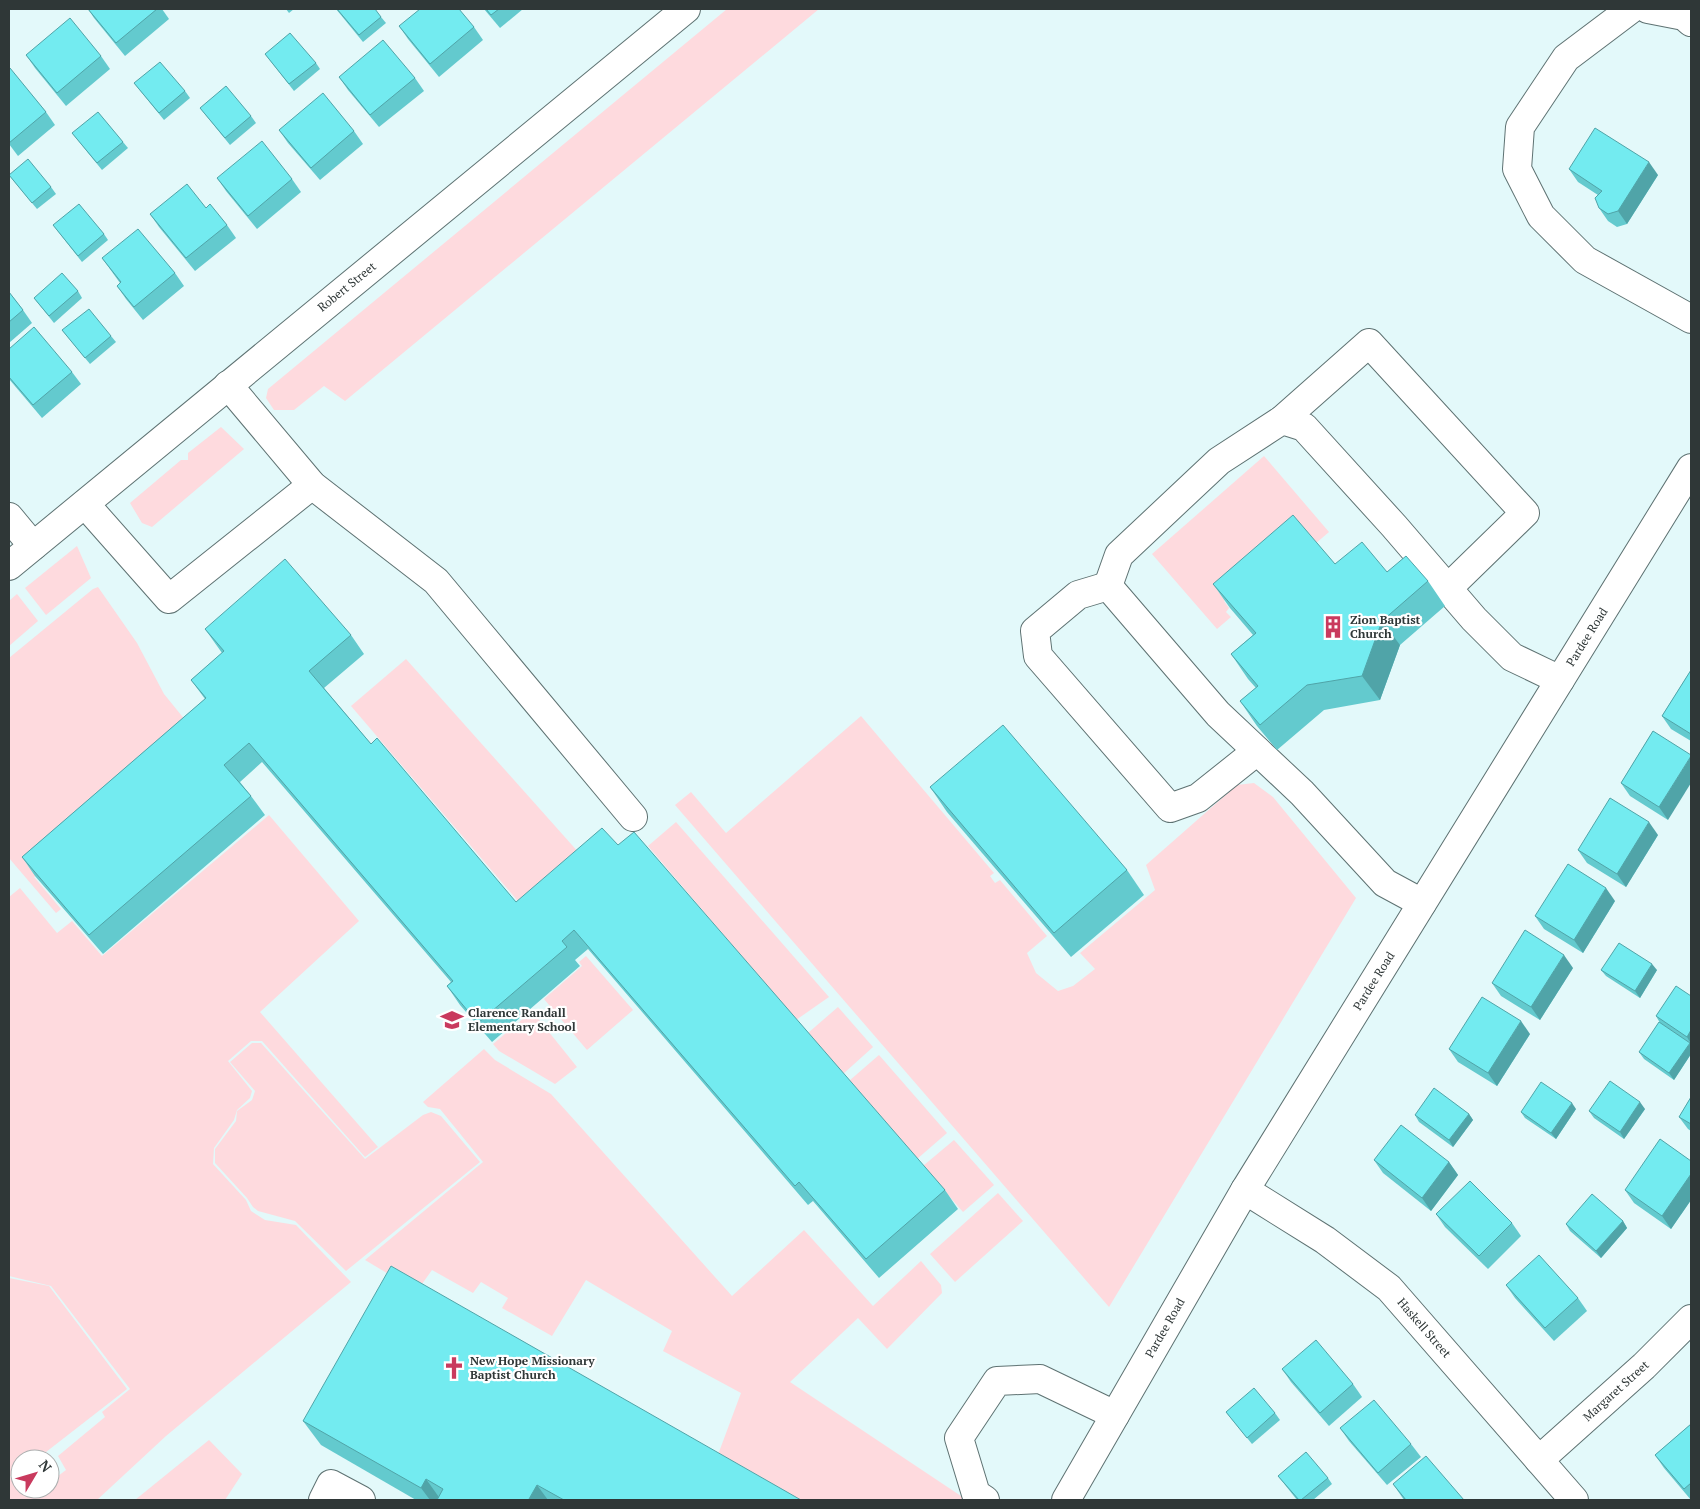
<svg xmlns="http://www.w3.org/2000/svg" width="1700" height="1509" font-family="'PT Serif',serif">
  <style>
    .green { fill: #fedade }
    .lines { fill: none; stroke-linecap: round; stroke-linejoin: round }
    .minor-casing { stroke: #5e7272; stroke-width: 30 }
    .major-casing { stroke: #5e7272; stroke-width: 30 }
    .minor { stroke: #fff; stroke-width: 28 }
    .major { stroke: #fff; stroke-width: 28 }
    .wall { fill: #63cace }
    .shaded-wall { fill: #50a4a8 }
    .building { fill: #73ebf0; stroke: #50a4a8 }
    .labels { text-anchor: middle; stroke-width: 4.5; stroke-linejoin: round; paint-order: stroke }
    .street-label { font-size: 12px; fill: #2f3737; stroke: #fff }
    .poi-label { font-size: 12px; font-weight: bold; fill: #2f3737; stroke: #fff; text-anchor: start }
  </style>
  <rect width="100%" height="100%" fill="#e3f9fa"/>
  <g class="green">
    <polygon points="727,9 819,9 345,401 324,386 294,410 274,410 266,398 268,389"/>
    <polygon points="221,427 244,449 152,527 142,523 130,503 181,460 188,460 188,453"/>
    <polygon points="1264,456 1329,532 1315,544 1232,594 1224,601 1229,608 1226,612 1231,617 1217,629 1152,554"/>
    <polygon points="77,546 91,578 46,615 25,588"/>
    <polygon points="98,587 137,643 164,694 190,726 188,741 34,877 61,909 56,913 9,858 9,658 93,589"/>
    <polygon points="17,594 38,621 9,646 9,601"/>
    <polygon points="406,659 588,863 529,914 351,706"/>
    <polygon points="861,716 994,873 990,876 995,883 1000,880 1047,936 1027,953 1036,973 1058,991 1073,986 1095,969 1080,953 1155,890 1146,865 1237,785 1254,783 1273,797 1356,898 1109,1307 675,805 691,792 726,833"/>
    <polygon points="269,815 359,921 260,1012 378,1147 365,1157 262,1041 251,1041 228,1061 252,1091 250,1098 237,1110 234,1120 214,1148 213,1164 246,1200 251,1211 265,1220 296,1225 351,1282 166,1436 97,1500 9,1500 9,1477 20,1478 20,1489 50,1489 50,1482 66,1470 58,1456 105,1417 102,1412 130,1389 51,1286 9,1276 9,897 20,888 57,933 72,921 102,956"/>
    <polygon points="676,822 829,997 796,1020 648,846"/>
    <polygon points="586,956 633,1010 587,1050 544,999 582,966 579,962"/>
    <polygon points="838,1007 873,1047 843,1074 808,1033"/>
    <polygon points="532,1011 577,1067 555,1084 499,1051 493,1044"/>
    <polygon points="252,1043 261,1043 365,1159 423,1115 431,1112 441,1116 480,1162 346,1271 295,1221 258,1211 253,1207 247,1198 215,1163 215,1149 236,1121 237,1111 252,1100 255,1091 230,1062"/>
    <polygon points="484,1049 495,1060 551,1094 732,1296 804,1230 873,1306 921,1261 941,1285 942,1293 887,1349 858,1318 790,1382 967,1500 782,1500 716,1460 741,1393 663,1351 672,1331 586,1280 552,1336 502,1308 508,1298 481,1282 473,1293 432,1270 417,1291 365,1260 483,1162 440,1109 428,1107 423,1102"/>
    <polygon points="879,1055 947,1133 917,1159 849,1081"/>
    <polygon points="954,1140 994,1185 963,1212 923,1166"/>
    <polygon points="998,1193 1023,1221 955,1282 930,1254"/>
    <polygon points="9,1278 49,1286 127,1389 37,1459 20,1459 20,1473 15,1476 9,1476"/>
    <polygon points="209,1440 242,1474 225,1500 135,1500"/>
  </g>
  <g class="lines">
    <defs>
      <g id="minor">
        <polyline points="1631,9 1566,58 1520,127 1517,169 1541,216 1585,260 1691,319"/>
        <polyline points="1648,9 1684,16 1691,22"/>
        <polyline points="228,385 312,485 436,581 633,817"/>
        <polyline points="1282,420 1369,343 1525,513 1448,588"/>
        <polyline points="85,504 169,599 312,485"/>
        <polyline points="9,517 33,546"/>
        <polyline points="9,566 686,9"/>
        <polyline points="1108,586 1078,595 1035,631 1038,656 1170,808 1198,798 1257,751"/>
        <polyline points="1422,903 1385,883 1302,793 1218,714 1108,586 1119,555 1219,461 1282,420 1304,427 1394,526 1474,619 1512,657 1560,680"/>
        <polyline points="1245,1190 1325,1240 1389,1288 1574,1500"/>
        <polyline points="1539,1460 1644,1366 1691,1319"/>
        <polyline points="323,1500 331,1484 361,1500"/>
        <polyline points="985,1500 976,1494 959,1438 997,1381 1040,1379 1115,1415"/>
      </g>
      <polyline id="major" points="1066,1500 1245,1190 1691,468"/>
    </defs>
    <use href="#minor" class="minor-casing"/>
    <use href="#major" class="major-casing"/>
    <use href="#minor" class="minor"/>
    <use href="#major" class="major"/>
  </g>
  <g class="wall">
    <polygon points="88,9 162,9 169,19 125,56 94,18"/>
    <polygon points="286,9 294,9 289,13"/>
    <polygon points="336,9 381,17 386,23 363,42"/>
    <polygon points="484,9 523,9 500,28"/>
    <polygon points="399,26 474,27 483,40 439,77 408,39"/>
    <polygon points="265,54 316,63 320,69 294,91"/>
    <polygon points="26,55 101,56 110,69 66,106 35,68"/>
    <polygon points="9,68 46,112 55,125 18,156 9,144"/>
    <polygon points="339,77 415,78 424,91 379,127 348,90"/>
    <polygon points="134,83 185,91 190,98 164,120"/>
    <polygon points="200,108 251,116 256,123 230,145"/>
    <polygon points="279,130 354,131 363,144 320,180 288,143"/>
    <polygon points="72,133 123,142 128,148 102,170"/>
    <polygon points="1569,169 1658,175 1627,224 1617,227 1608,221 1599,208 1598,195 1578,182"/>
    <polygon points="9,175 51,187 56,194 37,209"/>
    <polygon points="217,178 292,179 301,192 257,229 226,191"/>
    <polygon points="206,208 227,225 236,238 195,271 159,227 150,214"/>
    <polygon points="53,225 104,234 108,240 82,262"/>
    <polygon points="102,258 175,273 184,286 143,320 126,299 117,286 120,283"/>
    <polygon points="78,291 82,298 54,323 34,298"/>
    <polygon points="9,292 23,310 32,323 9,343"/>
    <polygon points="62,330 111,336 116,342 90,364"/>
    <polygon points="9,349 72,372 81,384 42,418 9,379"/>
    <polygon points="1335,564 1387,572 1428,581 1445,606 1400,645 1380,700 1324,710 1277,750 1257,726 1240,701 1256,688 1248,679 1231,654 1253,635 1230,608 1213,584"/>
    <polygon points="205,629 351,635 364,654 324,688 371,744 516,902 618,845 945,1190 958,1209 879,1278 813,1201 808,1205 588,949 575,960 580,966 492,1042 460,1005 447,986 451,982 262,762 240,782 251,796 265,815 103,954 35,876 22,857 205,699 191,680 222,653"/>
    <polygon points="1691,670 1691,741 1671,729 1662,716"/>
    <polygon points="1653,731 1668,820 1630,796 1621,783"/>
    <polygon points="930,787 1127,870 1144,895 1071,957 947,812"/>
    <polygon points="1658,835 1626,887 1587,863 1578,850"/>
    <polygon points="1615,901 1583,953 1544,929 1535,916"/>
    <polygon points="1573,968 1540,1020 1501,996 1492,983"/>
    <polygon points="1601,970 1657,970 1640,998 1606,976"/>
    <polygon points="1691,996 1691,1044 1660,1023 1656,1016"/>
    <polygon points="1530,1034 1497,1086 1458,1062 1449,1049"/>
    <polygon points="1691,1045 1691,1054 1674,1080 1644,1059 1639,1052"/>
    <polygon points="1691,1097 1691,1131 1688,1129 1679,1117"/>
    <polygon points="1576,1109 1556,1139 1525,1118 1521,1112"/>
    <polygon points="1645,1109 1624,1139 1594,1118 1589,1111"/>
    <polygon points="1469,1114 1473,1120 1453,1147 1419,1122 1415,1115"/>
    <polygon points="1374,1160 1449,1162 1458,1175 1431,1211 1383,1173"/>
    <polygon points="1691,1161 1691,1200 1671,1229 1634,1203 1625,1190"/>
    <polygon points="1436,1214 1512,1223 1521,1236 1488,1269 1445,1227"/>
    <polygon points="1623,1221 1627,1228 1601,1258 1570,1231 1566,1224"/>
    <polygon points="1506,1285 1578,1298 1587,1311 1554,1341 1515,1298"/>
    <polygon points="1282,1369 1353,1384 1362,1397 1329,1426 1291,1382"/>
    <polygon points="1226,1412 1275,1413 1280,1420 1252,1444"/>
    <polygon points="303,1421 801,1500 416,1500 321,1445"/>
    <polygon points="1691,1424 1691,1500 1664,1468 1655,1455"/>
    <polygon points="1340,1428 1411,1444 1421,1457 1387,1485 1349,1441"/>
    <polygon points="1278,1476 1328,1478 1332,1484 1313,1500 1297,1500"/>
    <polygon points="1393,1484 1463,1500 1404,1500"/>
  </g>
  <g class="shaded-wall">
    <polygon points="1649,162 1658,175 1627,224 1618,211"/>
    <polygon points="1382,621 1400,645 1380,700 1362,676"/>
    <polygon points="1691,756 1691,783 1668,820 1659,807"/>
    <polygon points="1649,822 1658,835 1626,887 1617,874"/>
    <polygon points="1606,888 1615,901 1583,953 1574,940"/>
    <polygon points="1564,955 1573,968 1540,1020 1531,1007"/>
    <polygon points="1652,964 1657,970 1640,998 1635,991"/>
    <polygon points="1521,1021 1530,1034 1497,1086 1488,1073"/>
    <polygon points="1691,1030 1691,1044 1687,1037"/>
    <polygon points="1690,1043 1691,1045 1691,1054 1674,1080 1669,1073"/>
    <polygon points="1640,1102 1645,1109 1624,1139 1620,1132"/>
    <polygon points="1572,1103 1576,1109 1556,1139 1551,1133"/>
    <polygon points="1469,1114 1473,1120 1453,1147 1449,1140"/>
    <polygon points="1449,1162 1458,1175 1431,1211 1422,1198"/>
    <polygon points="1691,1174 1691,1200 1671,1229 1662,1216"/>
    <polygon points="1623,1221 1627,1228 1601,1258 1596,1251"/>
    <polygon points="426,1479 441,1500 430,1500 421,1488"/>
    <polygon points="537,1485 548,1500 531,1500 529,1499"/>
  </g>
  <g class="building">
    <polygon points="88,9 157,9 116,43"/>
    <polygon points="337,9 375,9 381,17 359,35"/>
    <polygon points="420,9 459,9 474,27 430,64 399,26"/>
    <polygon points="486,9 499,9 491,15"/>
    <polygon points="70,18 101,56 57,93 26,55"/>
    <polygon points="290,33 316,63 289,84 265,54"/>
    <polygon points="383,40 415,78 370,115 339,77"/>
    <polygon points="160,62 185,91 159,113 134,83"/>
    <polygon points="9,68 10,68 46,112 9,143"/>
    <polygon points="226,86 251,116 225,138 200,108"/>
    <polygon points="323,93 354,131 311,168 279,130"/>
    <polygon points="98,112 123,142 97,163 72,133"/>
    <polygon points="1595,128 1649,162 1618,211 1608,214 1599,208 1595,198 1602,191 1569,169"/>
    <polygon points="262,141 292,179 248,216 217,178"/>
    <polygon points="28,159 51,187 32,203 9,175"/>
    <polygon points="187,184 206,208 210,204 227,225 186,258 150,214"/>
    <polygon points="79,204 104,234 78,256 53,225"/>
    <polygon points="138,229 175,273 134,307 117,286 121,282 102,258"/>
    <polygon points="62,273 78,291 49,316 34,298"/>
    <polygon points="9,292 23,310 9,322"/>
    <polygon points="89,309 111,336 85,358 62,330"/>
    <polygon points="34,327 72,372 33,405 9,377 9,349"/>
    <polygon points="1293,515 1335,564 1362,542 1387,572 1406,556 1428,581 1382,621 1362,676 1307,685 1260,725 1240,701 1258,686 1231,654 1256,633 1213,584"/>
    <polygon points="285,559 351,635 309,671 371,744 377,738 516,902 602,828 618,845 634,832 945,1190 866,1259 799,1182 795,1186 574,930 562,941 567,947 478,1023 447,986 453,981 249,743 224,765 251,796 89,935 22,857 206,698 191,680 224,651 205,629"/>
    <polygon points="1691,670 1691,734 1662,716"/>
    <polygon points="1003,725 1127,870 1054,933 930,787"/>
    <polygon points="1653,731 1691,755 1691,756 1659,807 1621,783"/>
    <polygon points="1610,798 1649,822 1617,874 1578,850"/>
    <polygon points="1568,864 1606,888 1574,940 1535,916"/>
    <polygon points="1525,930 1564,955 1531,1007 1492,983"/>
    <polygon points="1619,943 1652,964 1635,991 1601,970"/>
    <polygon points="1676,986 1691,996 1691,1030 1687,1037 1656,1016"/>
    <polygon points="1482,997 1521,1021 1488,1073 1449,1049"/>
    <polygon points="1659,1022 1690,1043 1669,1073 1639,1052"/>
    <polygon points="1610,1081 1640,1102 1620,1132 1589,1111"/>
    <polygon points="1541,1082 1572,1103 1551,1133 1521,1112"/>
    <polygon points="1434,1088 1469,1114 1449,1140 1415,1115"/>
    <polygon points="1691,1097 1691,1124 1679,1117"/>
    <polygon points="1401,1125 1449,1162 1422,1198 1374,1160"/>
    <polygon points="1660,1139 1691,1161 1691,1174 1662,1216 1625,1190"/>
    <polygon points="1470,1181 1512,1223 1479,1256 1436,1214"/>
    <polygon points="1592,1194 1623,1221 1596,1251 1566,1224"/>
    <polygon points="1539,1255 1578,1298 1545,1328 1506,1285"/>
    <polygon points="391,1266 801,1500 564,1500 537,1485 529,1499 532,1500 437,1500 443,1489 426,1479 421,1488 303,1421"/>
    <polygon points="1316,1340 1353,1384 1320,1413 1282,1369"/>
    <polygon points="1254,1388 1275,1413 1247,1438 1226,1412"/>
    <polygon points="1374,1400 1411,1444 1378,1473 1340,1428"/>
    <polygon points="1691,1424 1691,1483 1684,1489 1655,1455"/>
    <polygon points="1306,1452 1328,1478 1301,1500 1299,1500 1278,1476"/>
    <polygon points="1426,1456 1464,1500 1406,1500 1393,1484"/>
  </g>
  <defs>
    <symbol id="building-bare" viewBox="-9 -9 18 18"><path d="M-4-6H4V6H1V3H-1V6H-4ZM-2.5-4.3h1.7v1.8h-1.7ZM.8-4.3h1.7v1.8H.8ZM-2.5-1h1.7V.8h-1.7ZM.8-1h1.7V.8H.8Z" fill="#c93a5e" stroke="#fff" stroke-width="2.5" paint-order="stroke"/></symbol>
    <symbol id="school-bare" viewBox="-9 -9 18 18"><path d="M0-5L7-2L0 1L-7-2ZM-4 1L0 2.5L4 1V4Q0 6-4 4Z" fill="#c93a5e" stroke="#fff" stroke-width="2.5" paint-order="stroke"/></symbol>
    <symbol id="church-bare" viewBox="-9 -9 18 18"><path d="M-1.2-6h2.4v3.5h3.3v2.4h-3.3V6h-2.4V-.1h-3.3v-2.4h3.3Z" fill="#c93a5e" stroke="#fff" stroke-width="2.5" paint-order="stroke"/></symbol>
  </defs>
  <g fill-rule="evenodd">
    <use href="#building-bare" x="1317" y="611" width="32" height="32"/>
    <use href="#school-bare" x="436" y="1004" width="32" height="32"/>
    <use href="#church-bare" x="438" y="1352" width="32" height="32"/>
  </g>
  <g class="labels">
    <g class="street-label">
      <text transform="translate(347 287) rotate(-39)" y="4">Robert Street</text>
      <text transform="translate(1587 637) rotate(-58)" y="4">Pardee Road</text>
      <text transform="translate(1374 981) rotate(-58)" y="4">Pardee Road</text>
      <text transform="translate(1165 1328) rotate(-60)" y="4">Pardee Road</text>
      <text transform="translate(1424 1328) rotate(49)" y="4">Haskell Street</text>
      <text transform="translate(1616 1391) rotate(-42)" y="4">Margaret Street</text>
    </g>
    <g class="poi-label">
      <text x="1350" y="624">Zion Baptist<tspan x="1350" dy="14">Church</tspan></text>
      <text x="468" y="1017">Clarence Randall<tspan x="468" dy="14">Elementary School</tspan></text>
      <text x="470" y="1365">New Hope Missionary<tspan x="470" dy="14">Baptist Church</tspan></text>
    </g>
  </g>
  <rect width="1700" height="1509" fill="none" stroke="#2f3737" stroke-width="20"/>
  <g transform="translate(35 1474) rotate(52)"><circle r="24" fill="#ffffff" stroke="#acafaf"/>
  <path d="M0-4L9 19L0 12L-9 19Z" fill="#c93a5e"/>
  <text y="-8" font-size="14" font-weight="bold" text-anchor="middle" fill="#2f3737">N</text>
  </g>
</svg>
